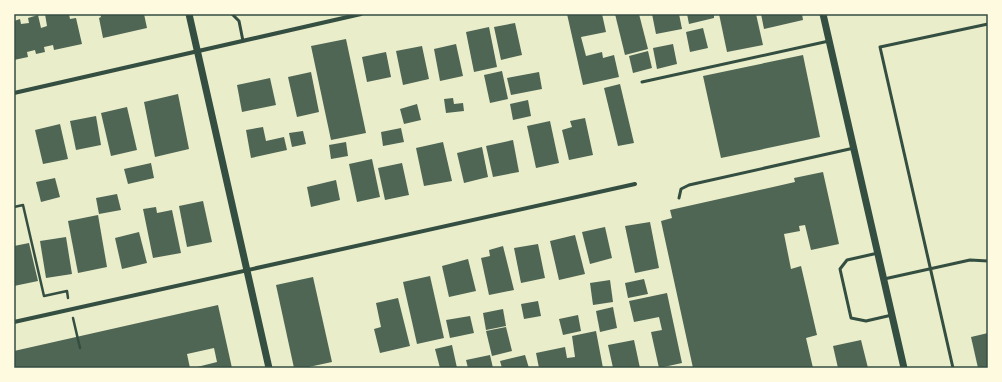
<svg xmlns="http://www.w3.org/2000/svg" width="1002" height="382" font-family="Cabin,sans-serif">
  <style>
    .building { fill: #4f6655 }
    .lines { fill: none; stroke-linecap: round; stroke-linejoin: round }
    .path { stroke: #344e41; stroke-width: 2.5 }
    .service { stroke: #344e41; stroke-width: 3 }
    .minor { stroke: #344e41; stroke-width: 4 }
    .tertiary { stroke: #344e41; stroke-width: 7 }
    .neatline { fill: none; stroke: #344e41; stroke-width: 1.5 }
  </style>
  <rect width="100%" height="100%" fill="#e9edc9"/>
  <g class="building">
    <polygon points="45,14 69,14 70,19 76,18 82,44 54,50 53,45 44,47 45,52 36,54 35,50 27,52 28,57 14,60 14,21 20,19 21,24 29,23 28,18 38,15 41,28 47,26"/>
    <polygon points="100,14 144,14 147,28 103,38 99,18 101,17"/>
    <polygon points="567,14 602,14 606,32 581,37 586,56 602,52 603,58 614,55 619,77 583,85"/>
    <polygon points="615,14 639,14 648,49 625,55"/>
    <polygon points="652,14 679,14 682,29 656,34"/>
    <polygon points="687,14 714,14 714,18 689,24"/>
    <polygon points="719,14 756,14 763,45 727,52"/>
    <polygon points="761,14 802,14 803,20 764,29"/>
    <polygon points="515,23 522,55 501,60 494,27"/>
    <polygon points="489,27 497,67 474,72 466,32"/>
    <polygon points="703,28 708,48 690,52 686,32"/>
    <polygon points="346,39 366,133 331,140 311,46"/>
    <polygon points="456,44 463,76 440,81 434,49"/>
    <polygon points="673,44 677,64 657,69 653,48"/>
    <polygon points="422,46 429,79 403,85 396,51"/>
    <polygon points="648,51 652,68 633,73 629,56"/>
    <polygon points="386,52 391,77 367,82 362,57"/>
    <polygon points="803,55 820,137 721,158 703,76"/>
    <polygon points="502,71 508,99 490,103 484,75"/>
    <polygon points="311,72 319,112 297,117 288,77"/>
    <polygon points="539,72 542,89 511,95 507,78"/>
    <polygon points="270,78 276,105 242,112 237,85"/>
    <polygon points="620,84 634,143 618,146 604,88"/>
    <polygon points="178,94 189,149 155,157 144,102"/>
    <polygon points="453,98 454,104 463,103 464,111 446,113 444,99"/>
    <polygon points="528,100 531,116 513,120 510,104"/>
    <polygon points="417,104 421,120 404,124 400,109"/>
    <polygon points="127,107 137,150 111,156 101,113"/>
    <polygon points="96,116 101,145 76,150 70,121"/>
    <polygon points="585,118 593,155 569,160 562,130 572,127 570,121"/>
    <polygon points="550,121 559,163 536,168 527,126"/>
    <polygon points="60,124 68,159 43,164 35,130"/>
    <polygon points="263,127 266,141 284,137 287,150 251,158 246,130"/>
    <polygon points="401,128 404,142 383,146 381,132"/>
    <polygon points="303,131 306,144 292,147 289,133"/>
    <polygon points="513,140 519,172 493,177 486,146"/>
    <polygon points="346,142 348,156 331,159 329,145"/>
    <polygon points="443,142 452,181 424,186 416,148"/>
    <polygon points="482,147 488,177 464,183 457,153"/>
    <polygon points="372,159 380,197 357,202 349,164"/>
    <polygon points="151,163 154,178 128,184 124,169"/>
    <polygon points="402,163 409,195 385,200 378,168"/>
    <polygon points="823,172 839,244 811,250 805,225 799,226 800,231 784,234 791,269 801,266 817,335 806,338 813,368 693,368 661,221 672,218 670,210 795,182 794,178"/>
    <polygon points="55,178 60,197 41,202 36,182"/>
    <polygon points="336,180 340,200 311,207 307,187"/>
    <polygon points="117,194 121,210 99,214 96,198"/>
    <polygon points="203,201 212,242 187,247 179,206"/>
    <polygon points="156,207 157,213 172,210 181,253 153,258 143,209"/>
    <polygon points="98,215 107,267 78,273 68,221"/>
    <polygon points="650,222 659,268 635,273 625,226"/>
    <polygon points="605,227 612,258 590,264 582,232"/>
    <polygon points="139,232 147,263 122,269 115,238"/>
    <polygon points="575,235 585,274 559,280 550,241"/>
    <polygon points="66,237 72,274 46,278 40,241"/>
    <polygon points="29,243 38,281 14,286 14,246"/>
    <polygon points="538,244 545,278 521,283 514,248"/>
    <polygon points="503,246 514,290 489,295 481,258 490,256 489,250"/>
    <polygon points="468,259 476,291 449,297 442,266"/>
    <polygon points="430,276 444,338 417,344 403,282"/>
    <polygon points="313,277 332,362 304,368 294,368 276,285"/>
    <polygon points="644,279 648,294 628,298 625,283"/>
    <polygon points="610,280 613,302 593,305 590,283"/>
    <polygon points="667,293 682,363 659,368 651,332 662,330 659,317 634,322 629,301"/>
    <polygon points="398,298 410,346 380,353 374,329 381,327 376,303"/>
    <polygon points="538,301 541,316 524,319 521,304"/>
    <polygon points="218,305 232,368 193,368 217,362 214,348 187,354 190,368 14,368 14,351"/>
    <polygon points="613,307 617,328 600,332 596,311"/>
    <polygon points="503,309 506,326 486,330 483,313"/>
    <polygon points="578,315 581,331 563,335 559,319"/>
    <polygon points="470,316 474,333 450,338 446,320"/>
    <polygon points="506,327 512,351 492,356 486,331"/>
    <polygon points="596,331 603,368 539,368 536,353 565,347 567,358 575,357 572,336"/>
    <polygon points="988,333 988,368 978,368 971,337"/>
    <polygon points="634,340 640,368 613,368 608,345"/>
    <polygon points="861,340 868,368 838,368 833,346"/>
    <polygon points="452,345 457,368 440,368 435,349"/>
    <polygon points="490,355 493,368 468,368 466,360"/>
    <polygon points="525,355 529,368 502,368 500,361"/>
  </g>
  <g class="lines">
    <g class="path">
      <polyline points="14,207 23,205 44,296 67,291 68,298"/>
      <polyline points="73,318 80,348"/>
    </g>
    <g class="service">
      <polyline points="232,14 239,21 243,41"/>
      <polyline points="642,82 829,41"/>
      <polyline points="679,198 681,189 689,185 854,148"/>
      <polyline points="878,253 847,260 840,269 851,318 866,321 892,315"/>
      <polyline points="884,279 970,260 988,261"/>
      <polyline points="953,368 880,47 988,24"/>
    </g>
    <g class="minor">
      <polyline points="14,93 361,14"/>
      <polyline points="14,322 635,184"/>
    </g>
    <g class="tertiary">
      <polyline points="189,14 269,368"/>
      <polyline points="823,14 904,368"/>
    </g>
  </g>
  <rect width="1002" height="382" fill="none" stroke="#fefae0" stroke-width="30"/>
  <rect x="15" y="15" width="972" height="352" class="neatline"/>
</svg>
